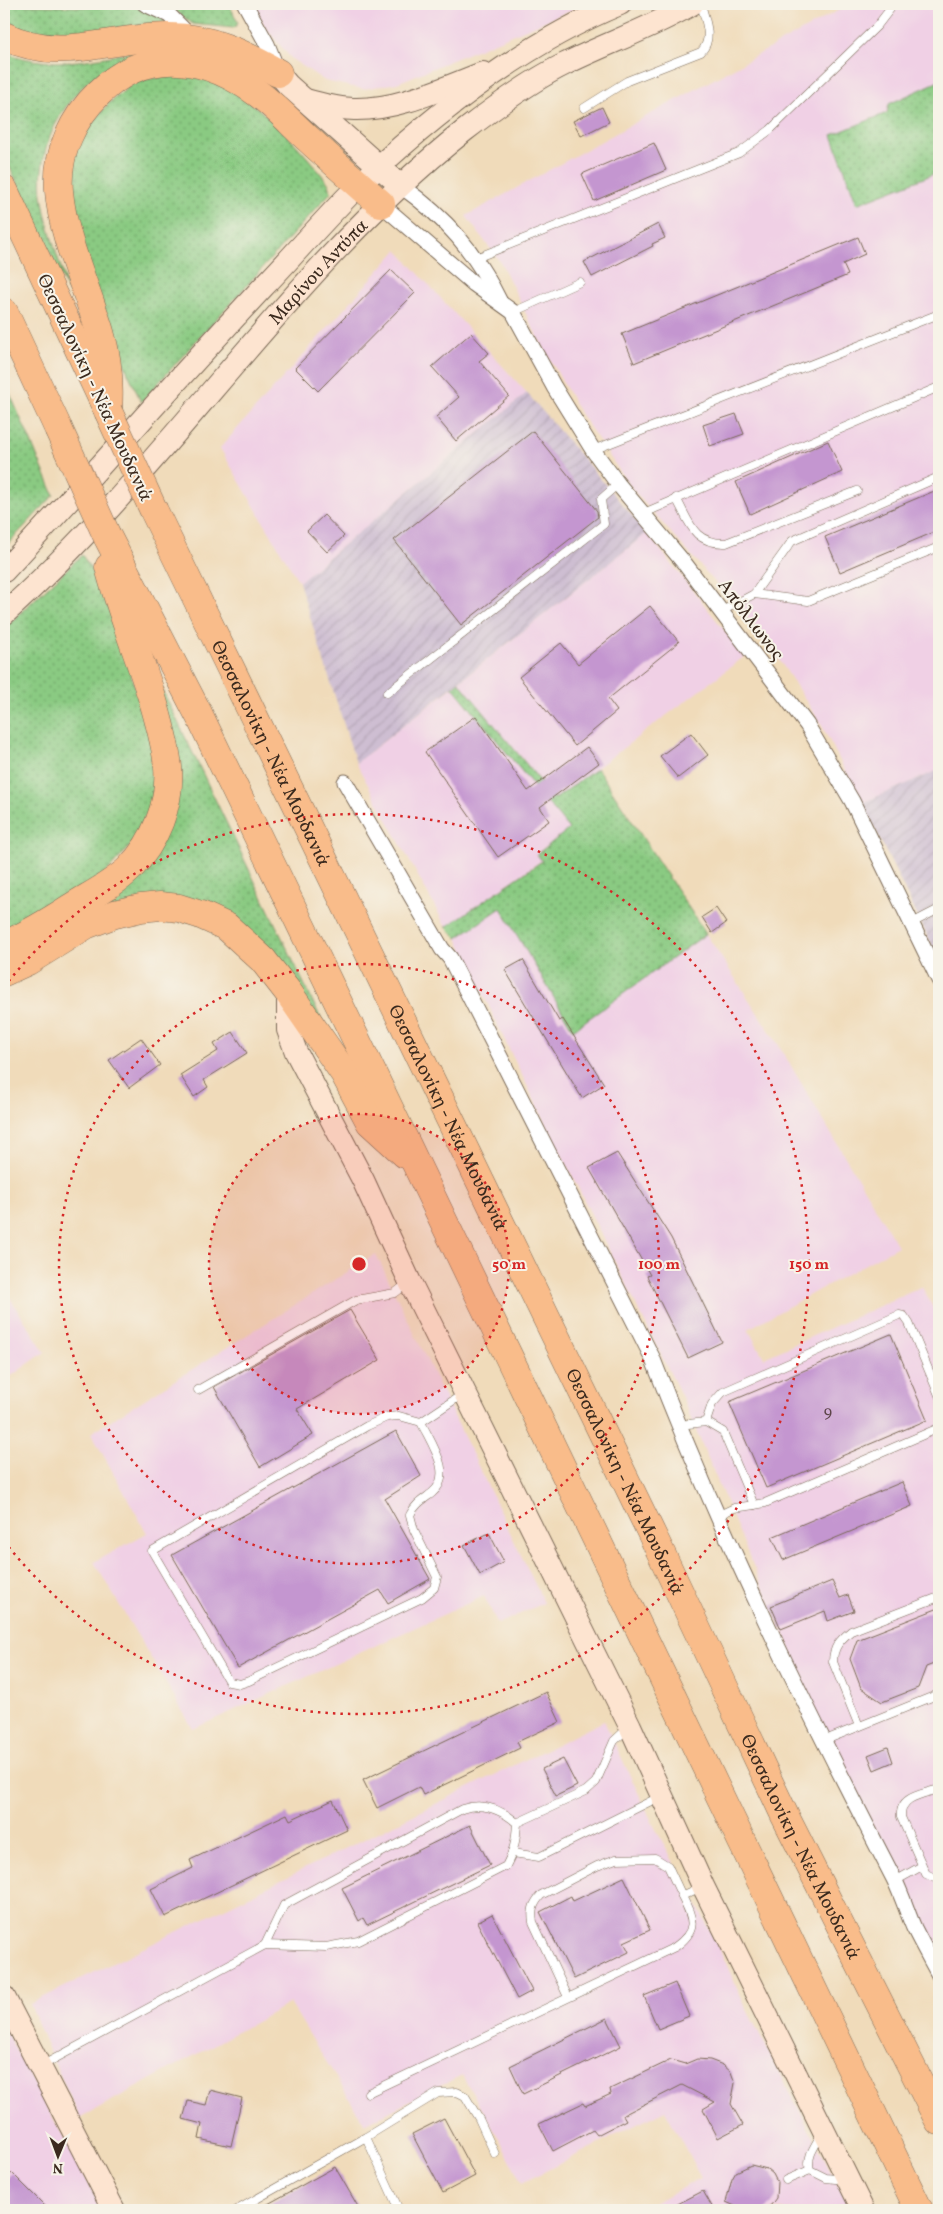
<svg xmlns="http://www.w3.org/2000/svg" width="943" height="2214" font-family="Vollkorn,serif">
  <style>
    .built { fill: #f0d0e5 }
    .industrial { fill: url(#industrial-furrows) }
    .grass { fill: url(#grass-dots); stroke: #627a50 }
    .building { fill: #c496d0 }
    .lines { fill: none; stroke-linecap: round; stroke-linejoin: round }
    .lane-casing { stroke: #7a6855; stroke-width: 9 }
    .street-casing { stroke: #7a6855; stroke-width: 17 }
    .secondary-casing { stroke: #7a6855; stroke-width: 24 }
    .highway-casing { stroke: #7a6855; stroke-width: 29 }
    .lane { stroke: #fff; stroke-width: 8 }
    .street { stroke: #fff; stroke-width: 15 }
    .secondary { stroke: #fde4d0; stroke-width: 22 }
    .highway { stroke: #f9bc8a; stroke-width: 28 }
    .highway-bridge-casing { stroke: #7a6855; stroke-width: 29; stroke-linecap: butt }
    .highway-bridge { stroke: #f9bc8a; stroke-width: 28 }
    .ring { fill: none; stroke: #d62828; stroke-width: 2.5; stroke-dasharray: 2.5 5 }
    .labels { text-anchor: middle; stroke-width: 4; stroke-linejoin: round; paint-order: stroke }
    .number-label { font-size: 16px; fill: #5d454a }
    .street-label { font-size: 19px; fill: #3b2a1e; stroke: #f7f3e8 }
    .centre { fill: #d62828; stroke: #f7f3e8; stroke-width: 2.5 }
    .ring-label { font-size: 15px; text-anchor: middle; font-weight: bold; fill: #d62828; stroke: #f7f3e8; stroke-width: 4; stroke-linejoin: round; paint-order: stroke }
  </style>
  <defs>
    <pattern id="industrial-furrows" width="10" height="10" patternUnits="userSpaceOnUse" patternTransform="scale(1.25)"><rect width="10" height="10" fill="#cebed2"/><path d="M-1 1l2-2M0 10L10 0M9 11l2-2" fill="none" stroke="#b2a3b4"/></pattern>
    <pattern id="grass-dots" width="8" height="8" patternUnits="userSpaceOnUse" patternTransform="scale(1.25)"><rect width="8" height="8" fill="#8aca82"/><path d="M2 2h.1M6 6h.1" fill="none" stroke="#72a46a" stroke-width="1.8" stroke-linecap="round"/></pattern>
  </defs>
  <rect width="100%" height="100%" fill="#f7f3e8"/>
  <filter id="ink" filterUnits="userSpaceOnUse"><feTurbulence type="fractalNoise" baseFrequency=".02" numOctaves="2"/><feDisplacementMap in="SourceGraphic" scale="10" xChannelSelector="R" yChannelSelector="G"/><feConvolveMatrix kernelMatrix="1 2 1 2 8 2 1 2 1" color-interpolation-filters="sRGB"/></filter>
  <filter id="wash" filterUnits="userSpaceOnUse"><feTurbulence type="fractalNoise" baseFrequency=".0096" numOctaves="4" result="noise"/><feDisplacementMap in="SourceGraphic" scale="20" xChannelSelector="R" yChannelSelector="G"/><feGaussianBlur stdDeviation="1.12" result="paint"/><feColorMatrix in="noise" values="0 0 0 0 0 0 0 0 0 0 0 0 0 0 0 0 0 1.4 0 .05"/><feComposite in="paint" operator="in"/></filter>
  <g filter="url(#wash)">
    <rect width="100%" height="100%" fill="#f0dbba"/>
    <g class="built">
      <polygon points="252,4 586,4 397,83 363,89 325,81 292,59 266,29"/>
      <polygon points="850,4 939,4 939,81 889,104 857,204 939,172 939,770 862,803 821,724 765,638 632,489 580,413 538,338 501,263 466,216"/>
      <polygon points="397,250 527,393 299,582 220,448"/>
      <polygon points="647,533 745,656 556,799 459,682"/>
      <polygon points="453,687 569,829 537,853 542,860 446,927 356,763"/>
      <polygon points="501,908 573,1029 706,934 778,1044 898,1246 748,1329 764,1358 922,1287 939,1319 939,1970 823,1741 787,1640 764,1591 682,1397 507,1045 457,938"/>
      <polygon points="376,1254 544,1603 498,1624 484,1596 193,1729 94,1562 147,1533 91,1433"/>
      <polygon points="4,1289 45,1352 4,1381"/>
      <polygon points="604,1721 654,1826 717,1943 745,2006 851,2210 640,2210 701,2178 665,2110 522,2183 497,2135 462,2075 365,2124 290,2003 80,2118 53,2060 30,2004"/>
      <polygon points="4,2028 103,2210 4,2210"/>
    </g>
    <g class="industrial">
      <polygon points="527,393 647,533 356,763 299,582"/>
      <polygon points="939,770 939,960 862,803"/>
    </g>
    <g class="grass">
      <polygon points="4,4 80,7 133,7 152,10 169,23 131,26 66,36 18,32 4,24"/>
      <polygon points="161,4 229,4 238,23 234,28 193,24 172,8"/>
      <path d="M160,46C140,54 118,60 100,72C60,100 34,153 43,202C48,232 60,262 68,291L4,155V52C57,73 106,56 160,46Z"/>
      <path d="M176,75C184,76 195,74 203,77C255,96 296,142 329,184L331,192L141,402L99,307L68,188L74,151L90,125L109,103L136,81Z"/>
      <polygon points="939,81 939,172 857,204 832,135 887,113 889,104"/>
      <polygon points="4,380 54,495 4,548"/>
      <polygon points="82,555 102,588 155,747 157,775 152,803 132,844 106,873 4,935 4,628"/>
      <polygon points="158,681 174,714 324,1025 250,931 104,908 101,898 165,824"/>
      <polygon points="459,682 555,799 597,768 706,934 573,1030 501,908 457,938 446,927 542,861 537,854 569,829 453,687"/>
    </g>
    <g id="blocks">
      <g class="building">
        <polygon points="602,107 609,122 581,136 573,121"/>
        <polygon points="654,143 666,170 594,201 582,174"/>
        <polygon points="658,224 665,238 652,244 653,246 592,277 584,262"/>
        <polygon points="858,237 865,254 843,264 848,275 634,363 622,334"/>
        <polygon points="391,270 415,293 318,391 295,368"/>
        <polygon points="471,333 489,353 479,361 509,396 456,441 436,417 459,397 432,367"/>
        <polygon points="736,414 744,434 710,446 703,425"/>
        <polygon points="533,431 597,511 598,517 461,625 394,540"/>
        <polygon points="828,441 842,472 750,514 736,482"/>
        <polygon points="939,489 939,530 840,572 825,537"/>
        <polygon points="324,515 344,536 327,552 307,531"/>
        <polygon points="650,606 679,642 608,699 617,711 575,746 519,677 561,643 578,664"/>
        <polygon points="476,716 528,791 587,747 599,763 540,807 549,821 498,857 425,752"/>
        <polygon points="691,733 708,755 678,778 660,756"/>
        <polygon points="716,908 726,923 712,933 702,917"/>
        <polygon points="523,960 559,1021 563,1019 604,1084 582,1098 505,970"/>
        <polygon points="233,1032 247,1053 204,1080 208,1087 194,1097 180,1075 218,1051 214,1044"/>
        <polygon points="141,1038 160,1065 129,1088 109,1060"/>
        <polygon points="617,1153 671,1238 722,1342 688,1358 647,1276 650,1275 589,1168"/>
        <polygon points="350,1310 380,1360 297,1409 313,1435 260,1467 214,1387"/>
        <polygon points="891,1334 927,1420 766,1488 729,1402"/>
        <polygon points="396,1431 421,1476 385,1499 430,1579 388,1603 380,1590 238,1668 172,1555"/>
        <polygon points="902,1482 912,1506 783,1560 772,1537"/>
        <polygon points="489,1533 504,1562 480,1575 464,1545"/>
        <polygon points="832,1581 840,1598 848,1595 854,1611 828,1621 825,1611 781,1629 771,1606"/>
        <polygon points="939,1608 939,1662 926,1667 918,1688 882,1702 861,1688 850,1659 857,1640"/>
        <polygon points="546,1692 560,1722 517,1742 520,1748 423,1795 419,1787 377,1808 363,1780"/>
        <polygon points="888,1747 893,1762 874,1770 868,1755"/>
        <polygon points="563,1759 577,1786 556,1796 542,1769"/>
        <polygon points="333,1800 347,1830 165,1917 151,1889 193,1868 190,1860 287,1814 290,1820"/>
        <polygon points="470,1825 490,1865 367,1925 363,1918 359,1921 342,1888"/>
        <polygon points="624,1877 650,1930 624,1942 629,1952 574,1979 540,1912 571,1896 573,1901"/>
        <polygon points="492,1914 532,1991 517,1999 477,1922"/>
        <polygon points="675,1983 689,2016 658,2029 644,1996"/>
        <polygon points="607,2018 621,2046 523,2094 510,2066"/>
        <polygon points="697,2059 710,2060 723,2065 731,2072 735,2083 731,2104 743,2125 718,2138 703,2109 715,2102 682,2085 623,2115 626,2120 597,2135 593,2130 553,2151 539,2124 583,2103 585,2106 611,2094 610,2089 671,2060 685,2064"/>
        <polygon points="210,2090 242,2098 231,2146 199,2139 202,2124 183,2119 188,2101 206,2105"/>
        <polygon points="444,2118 475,2176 443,2193 412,2134"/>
        <polygon points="751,2165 767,2169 773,2174 777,2182 776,2198 771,2205 764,2210 744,2210 726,2202 732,2179 736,2172"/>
        <polygon points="335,2167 360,2210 257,2210"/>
        <polygon points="12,2173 49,2210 4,2210 4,2181"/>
        <polygon points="703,2191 714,2210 666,2210"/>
      </g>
    </g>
  </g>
  <g filter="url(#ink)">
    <use href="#blocks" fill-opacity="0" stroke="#7a6855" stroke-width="1"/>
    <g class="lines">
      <defs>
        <g id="lane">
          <path d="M584,108L627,81L701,52C714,38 705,20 701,4"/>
          <polyline points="476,258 739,153 770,130 877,26 894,4"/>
          <polyline points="513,312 580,282"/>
          <polyline points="593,450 939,314"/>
          <path d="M676,498C690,523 693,544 726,543L857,491"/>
          <polyline points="644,513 939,387"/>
          <polyline points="754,594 808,601 939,547"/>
          <polyline points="722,611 754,594 792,541 939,477"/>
          <polyline points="387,693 604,524 601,499 618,484"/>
          <polyline points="912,923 939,909"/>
          <polyline points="198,1390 356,1300 395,1293 408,1283"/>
          <path d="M399,1416L421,1422C430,1442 455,1475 432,1493C423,1500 415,1504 410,1515L414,1530L437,1577L434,1588L422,1598L249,1681L240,1684L229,1682L152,1551L367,1426L387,1417Z"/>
          <polyline points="421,1422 463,1394"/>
          <polyline points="706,1422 712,1404 723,1392 899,1315 904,1316 909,1323 939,1395"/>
          <polyline points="679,1425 706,1422 723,1432 754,1505 734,1508 717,1516"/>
          <polyline points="754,1505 765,1503 939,1428"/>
          <path d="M859,1726L833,1662C833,1647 840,1640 851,1631L939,1597"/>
          <polyline points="823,1741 939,1694"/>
          <path d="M939,1789C923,1794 899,1796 901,1817L926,1874L939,1880"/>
          <polyline points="513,1853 539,1857 661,1796"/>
          <polyline points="895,1881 922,1866"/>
          <path d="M265,1945L284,1905L462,1809C483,1802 501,1809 517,1823L586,1791L596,1782L614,1741L628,1728"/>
          <path d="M568,1997L533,1922C531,1910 533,1904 541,1895L597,1866L616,1859L655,1858L668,1866L682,1896"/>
          <path d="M43,2065L265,1945L326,1947L358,1941L506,1866C514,1852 516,1840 517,1823"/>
          <path d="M368,2093L675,1947C699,1930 693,1919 682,1896L701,1887"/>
          <path d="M821,2135C815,2146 806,2157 810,2170L826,2178L845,2180"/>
          <polyline points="366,2137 399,2210"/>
          <polyline points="786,2180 810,2170"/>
          <polyline points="237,2210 366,2137 438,2093 457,2092 465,2096 479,2119 495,2154"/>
        </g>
        <g id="street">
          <polyline points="145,4 169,15 192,38"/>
          <polyline points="245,4 267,44 278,72"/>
          <path d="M401,186C447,219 474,250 499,300"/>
          <polyline points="381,204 474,284 513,312 554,387 593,450 618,484 685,564 807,725 852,801 939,980"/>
          <path d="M345,782L442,949L450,958L652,1357C721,1537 806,1709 894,1879C902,1895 907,1912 914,1928C922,1944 931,1960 939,1975"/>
        </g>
        <g id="secondary">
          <polyline points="278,73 288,85 391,177"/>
          <path d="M305,100C321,104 337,109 354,109C398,110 443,88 483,73"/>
          <path d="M4,571C92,477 176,380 264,286C296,253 326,217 360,184C434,114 525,43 620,4"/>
          <path id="s1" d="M4,614C170,465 289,270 464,131C495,107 530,81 565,64C607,43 652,28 692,4"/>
          <polyline points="288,992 288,1030 296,1052 363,1180 410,1282 630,1726 703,1886 863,2210"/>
          <polyline points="4,1997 114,2210"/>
        </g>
        <g id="highway">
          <path d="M4,36C64,64 109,36 170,37C210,37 244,54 278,73"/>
          <polyline points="4,190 105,405"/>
          <polyline points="4,312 58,428"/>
          <path d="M108,411C110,384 108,358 100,332C86,285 63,240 59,191C56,153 73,118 99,93C149,44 209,56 260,95C276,107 290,122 305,136C330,159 356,182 381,204"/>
          <path id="s2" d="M154,511L661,1553L785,1816L939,2121"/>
          <polyline points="107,536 199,715 368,1064 919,2210"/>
          <path d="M4,945C31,934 55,917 80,902C97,892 116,882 130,868C155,842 171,804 168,767C166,746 160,725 154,704C140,658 121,613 109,567"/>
          <polyline points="4,972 28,961 86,925 115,914 141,908 160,906 179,908 201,915 227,927 263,960 288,992 344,1073 370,1122 405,1154"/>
        </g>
      </defs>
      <use href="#lane" class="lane-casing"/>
      <use href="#street" class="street-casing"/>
      <use href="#secondary" class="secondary-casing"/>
      <use href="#highway" class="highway-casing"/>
      <use href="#lane" class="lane"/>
      <use href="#street" class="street"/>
      <use href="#secondary" class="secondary"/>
      <use href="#highway" class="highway"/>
      <defs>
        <g id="highway-bridge">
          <polyline points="108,411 154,511"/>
          <polyline points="58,428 107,536"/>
        </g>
      </defs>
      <use href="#highway-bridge" class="highway-bridge-casing"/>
      <use href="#highway-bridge" class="highway-bridge"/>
    </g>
  </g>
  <circle cx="359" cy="1264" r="150" fill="#d62828" fill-opacity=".12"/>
  <g class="ring">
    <circle cx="359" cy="1264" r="150"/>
    <circle cx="359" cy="1264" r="300"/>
    <path d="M4 987A450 450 0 1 1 4 1541"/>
  </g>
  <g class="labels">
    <g class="number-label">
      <text x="828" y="1417">9</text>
    </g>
    <g class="street-label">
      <text dy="7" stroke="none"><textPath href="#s1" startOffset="465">Μαρίνου Αντύπα</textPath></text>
      <text transform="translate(96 387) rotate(65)" y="7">Θεσσαλονίκη - Νέα Μουδανιά</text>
      <text transform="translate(752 619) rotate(53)" y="7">Απόλλωνος</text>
      <text dy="7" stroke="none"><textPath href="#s2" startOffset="269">Θεσσαλονίκη - Νέα Μουδανιά</textPath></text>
      <text dy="7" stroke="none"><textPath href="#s2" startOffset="674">Θεσσαλονίκη - Νέα Μουδανιά</textPath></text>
      <text dy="7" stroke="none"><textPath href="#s2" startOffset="1079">Θεσσαλονίκη - Νέα Μουδανιά</textPath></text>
      <text dy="7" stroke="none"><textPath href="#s2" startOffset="1484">Θεσσαλονίκη - Νέα Μουδανιά</textPath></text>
    </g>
  </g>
  <circle cx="359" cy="1264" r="8" class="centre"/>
  <g class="ring-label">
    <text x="509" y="1269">50 m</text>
    <text x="659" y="1269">100 m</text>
    <text x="809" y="1269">150 m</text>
  </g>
  <rect width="943" height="2214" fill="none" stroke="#f7f3e8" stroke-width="20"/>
  <g transform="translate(58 2156) rotate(181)" stroke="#f7f3e8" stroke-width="4" paint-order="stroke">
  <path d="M0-4L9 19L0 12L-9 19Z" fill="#3b2a1e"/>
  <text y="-8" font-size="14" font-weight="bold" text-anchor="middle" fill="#3b2a1e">N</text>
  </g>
</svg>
